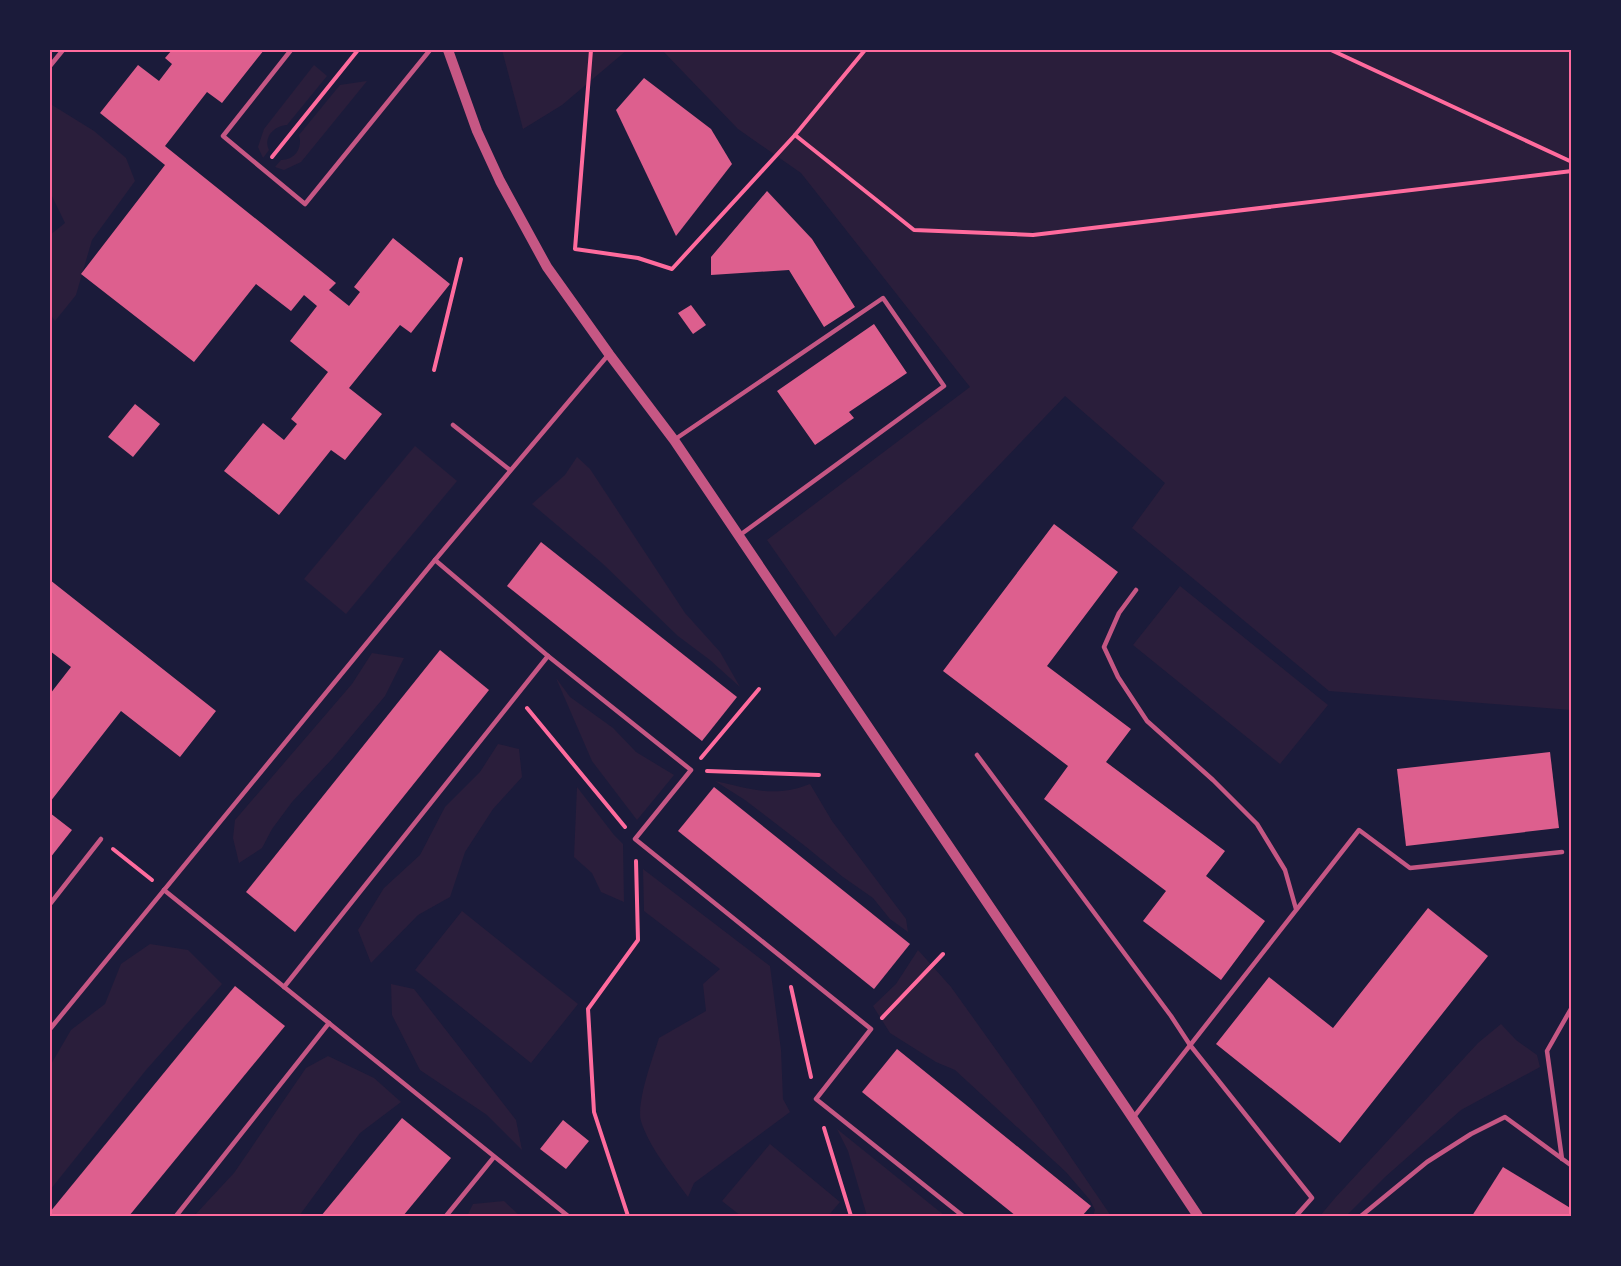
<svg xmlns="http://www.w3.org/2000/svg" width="1621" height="1266" font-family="Montserrat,sans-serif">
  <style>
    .green { fill: #2a1e3b }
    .building { fill: #dd5f8e }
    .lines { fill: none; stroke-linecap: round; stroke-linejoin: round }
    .path { stroke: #ff6b9d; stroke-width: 4 }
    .service { stroke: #c65784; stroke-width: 4.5 }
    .tertiary { stroke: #c65784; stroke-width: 10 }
    .neatline { fill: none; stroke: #ff6b9d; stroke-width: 2 }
  </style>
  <rect width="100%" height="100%" fill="#1b1b3a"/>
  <g class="green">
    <polygon points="502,50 627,50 562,105 523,129"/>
    <polygon points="662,50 1571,50 1571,710 1329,691 1132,528 1165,483 1065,396 835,637 767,540 970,387 801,173 738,129"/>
    <path d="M314,65L327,76L287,125C274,126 263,137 269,150L263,158L258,147L264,129Z"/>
    <path d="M367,81L301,162L284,170L275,167L281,160C295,160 303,148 299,135L340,85Z"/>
    <polygon points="52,105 94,131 126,158 135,181 92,240 76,295 55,321 50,314 50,235 65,223 50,192 50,108"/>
    <polygon points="415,446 457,481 346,614 304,579"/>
    <polygon points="577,457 590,469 685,613 720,652 740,687 710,660 678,636 602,563 532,504 565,475"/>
    <polygon points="1180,586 1328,705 1280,764 1133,645"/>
    <polygon points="372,653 404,658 385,696 333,758 292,802 272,829 262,848 239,863 233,838 235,820 352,684"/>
    <polygon points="556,678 570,697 613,728 636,752 674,775 637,820 592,761"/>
    <polygon points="498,744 519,749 522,777 493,809 465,852 450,897 418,915 371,963 358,930 384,888 420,855 445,807 480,772"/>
    <path d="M715,781C751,789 774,798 810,784L832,821L906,919L908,932L890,919L873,898L843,877L805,846L745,800Z"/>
    <polygon points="577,787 614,835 623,844 624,902 601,892 592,873 574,857"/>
    <path d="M643,869L770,966L781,1050L783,1099L790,1112L694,1183L688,1197C672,1175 649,1147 641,1121C636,1103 653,1057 659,1038L706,1011L703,984L720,969L644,911Z"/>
    <polygon points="462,911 578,1004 531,1063 415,970"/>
    <polygon points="150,944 188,950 222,984 146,1070 50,1190 50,1066 71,1030 105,1004 121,964"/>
    <polygon points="918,950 951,987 1032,1100 1111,1216 1093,1216 1095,1210 1090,1200 1066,1172 955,1070 936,1062 890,1033 873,1006 896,984"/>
    <polygon points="391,984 414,989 516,1120 522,1150 487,1115 420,1070 392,1015"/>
    <polygon points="1501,1024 1516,1040 1537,1055 1540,1067 1461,1110 1385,1177 1346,1216 1320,1216 1335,1198 1478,1043"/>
    <polygon points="328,1056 374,1078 401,1102 360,1133 299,1216 194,1216 234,1173 306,1068"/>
    <polygon points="837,1129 945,1216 867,1216 848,1151"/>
    <polygon points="770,1144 840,1202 828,1216 741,1216 722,1201"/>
    <polygon points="504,1201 520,1216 467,1216 473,1204"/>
  </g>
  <g class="building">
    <polygon points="172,50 264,50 222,103 207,92 165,146 336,283 329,290 349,306 360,292 354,287 393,238 450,284 411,333 400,325 349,388 382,414 345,460 331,450 279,515 224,471 263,423 284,440 297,424 291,419 328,372 290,341 317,306 304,295 291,311 256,284 194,362 81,274 165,165 100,113 138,65 159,81 172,64 165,58"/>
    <polygon points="644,78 711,129 732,164 676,236 616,110"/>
    <polygon points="767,191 812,239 855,307 824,327 789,270 711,275 711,257"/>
    <polygon points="691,305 706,325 693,334 678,313"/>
    <polygon points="874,324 907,373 849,412 854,418 815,445 777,391"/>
    <polygon points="135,404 160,424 133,457 108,437"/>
    <polygon points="1054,524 1118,572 1047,666 1131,729 1106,762 1225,851 1206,876 1265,921 1221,980 1143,921 1166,891 1044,799 1068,766 943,671"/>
    <polygon points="541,542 737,697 702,741 507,586"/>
    <polygon points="50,580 216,711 180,757 121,711 50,802 50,694 71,667 50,651"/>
    <polygon points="440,650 489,690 295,932 246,892"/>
    <polygon points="1550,752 1559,828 1406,846 1397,769"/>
    <polygon points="714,787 910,944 874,989 678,831"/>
    <polygon points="50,813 72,830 50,858"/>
    <polygon points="1428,908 1488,956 1340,1143 1216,1044 1269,977 1333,1028"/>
    <polygon points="235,986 285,1026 129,1216 50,1216 50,1212"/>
    <polygon points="897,1049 1091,1206 1082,1216 1016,1216 862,1092"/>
    <polygon points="402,1118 451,1158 403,1216 321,1216"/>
    <polygon points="563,1120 589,1141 566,1169 540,1149"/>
    <polygon points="1503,1167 1572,1209 1572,1216 1472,1216"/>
  </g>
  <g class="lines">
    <g class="path">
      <polyline points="591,50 575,249 638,258 672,269 795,135 865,50"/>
      <polyline points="1331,50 1572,162"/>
      <polyline points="1571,50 1572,51"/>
      <polyline points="795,135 914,230 1033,235 1572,171"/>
      <polyline points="272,157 358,50"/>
      <polyline points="434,370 461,259"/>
      <polyline points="527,708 625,827"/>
      <polyline points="701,758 759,689"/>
      <polyline points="707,771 819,775"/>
      <polyline points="113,849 152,880"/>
      <polyline points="791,987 811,1077"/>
      <polyline points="882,1018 943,954"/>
      <polyline points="824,1128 851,1216"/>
      <polyline points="628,1216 594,1112 588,1009 638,940 636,861"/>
    </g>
    <g class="service">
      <polyline points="291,50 223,136 305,204 430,50"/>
      <polyline points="50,66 63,50"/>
      <polyline points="453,425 510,470"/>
      <polyline points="674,440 883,298 944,386 740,535"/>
      <polyline points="435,560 548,656 691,770 635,839 871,1029 816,1099 963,1216"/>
      <polyline points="1136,590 1119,613 1104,647 1118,677 1147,721 1213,780 1257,824 1285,870 1296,909"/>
      <polyline points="977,755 1171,1016 1190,1045 1312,1198 1296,1216"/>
      <polyline points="164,890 568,1216"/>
      <polyline points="50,904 101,839"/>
      <polyline points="284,987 548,656"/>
      <polyline points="50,1029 435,560 609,354"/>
      <polyline points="1133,1118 1359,830 1410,868 1562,852"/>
      <polyline points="1562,1159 1547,1051 1572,1007"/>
      <polyline points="176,1216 329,1023"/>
      <polyline points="446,1216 494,1157"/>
      <polyline points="1361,1216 1427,1162 1471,1134 1505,1117 1572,1166"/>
    </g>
    <polyline class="tertiary" points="448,50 477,131 500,181 547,267 609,354 674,440 1126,1108 1198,1216"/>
  </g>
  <rect width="1621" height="1266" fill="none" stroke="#1b1b3a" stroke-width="102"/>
  <rect x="51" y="51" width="1519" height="1164" class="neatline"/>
</svg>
